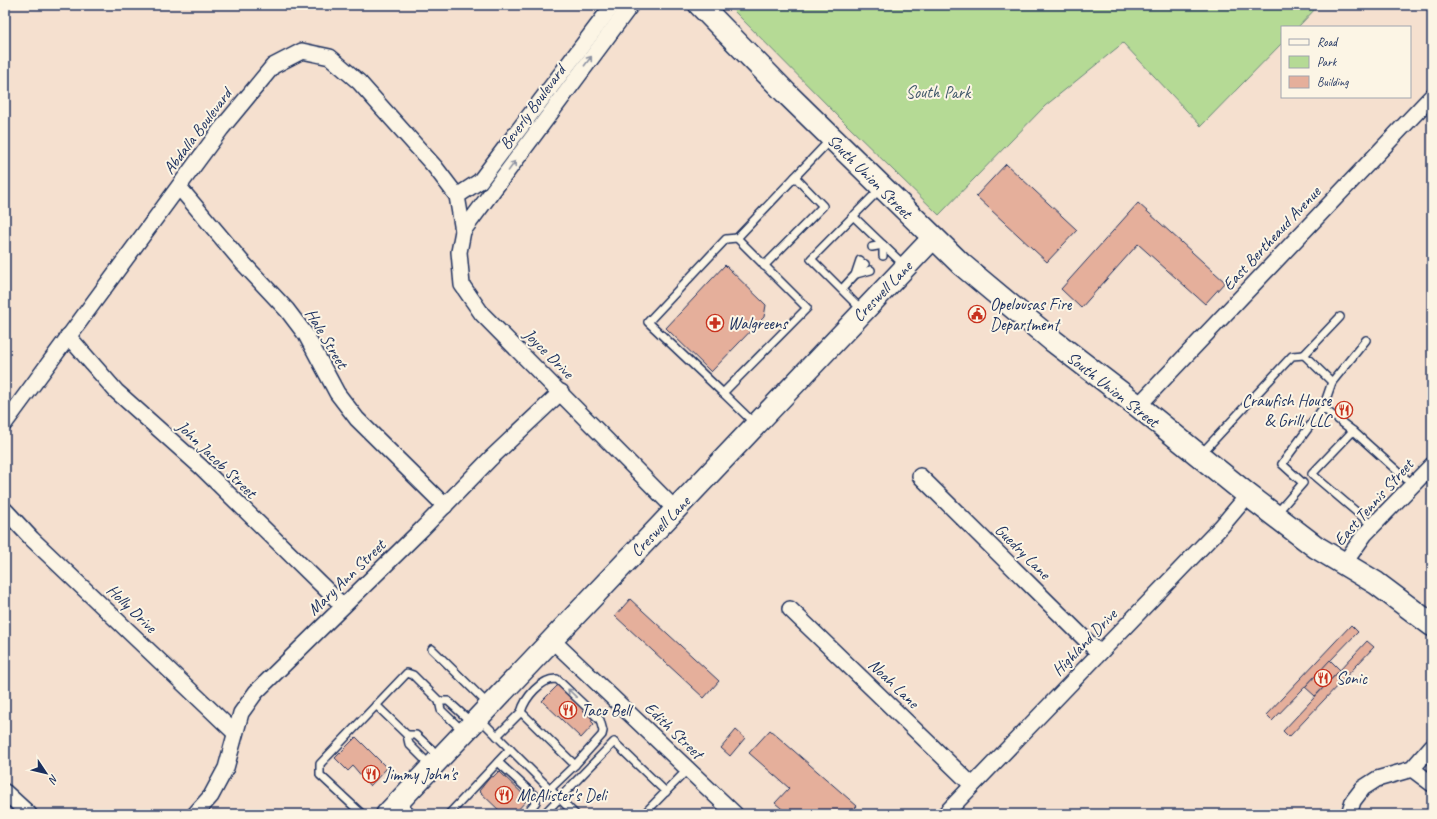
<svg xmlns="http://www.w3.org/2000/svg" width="1437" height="819" font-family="Caveat,sans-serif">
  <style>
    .green { fill: #b5da95; stroke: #68847a }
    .building { fill: #e5af9b; stroke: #1b2f5e }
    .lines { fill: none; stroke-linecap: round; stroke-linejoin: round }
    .service-casing { stroke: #1b2f5e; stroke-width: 10 }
    .minor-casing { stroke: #1b2f5e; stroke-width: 18 }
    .secondary-casing { stroke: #1b2f5e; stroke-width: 24 }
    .primary-casing { stroke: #1b2f5e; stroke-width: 25 }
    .service { stroke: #fcf5e5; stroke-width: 7 }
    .minor { stroke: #fcf5e5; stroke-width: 15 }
    .secondary { stroke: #fcf5e5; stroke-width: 21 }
    .primary { stroke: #fcf5e5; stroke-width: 22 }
    .oneway { stroke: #8c92a2 }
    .labels { text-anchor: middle; stroke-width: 4; stroke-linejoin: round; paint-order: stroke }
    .park-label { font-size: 17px; fill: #425a6c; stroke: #fcf5e5 }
    .street-label { font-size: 17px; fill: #1b2f5e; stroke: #fcf5e5 }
    .poi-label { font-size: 17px; fill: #1b2f5e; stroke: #fcf5e5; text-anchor: start }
  </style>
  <rect width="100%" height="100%" fill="#f5e0cf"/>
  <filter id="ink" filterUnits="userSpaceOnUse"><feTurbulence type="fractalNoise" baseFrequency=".025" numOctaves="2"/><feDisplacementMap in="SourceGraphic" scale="8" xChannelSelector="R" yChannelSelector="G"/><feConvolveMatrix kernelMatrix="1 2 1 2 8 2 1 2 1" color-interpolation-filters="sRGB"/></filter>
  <g filter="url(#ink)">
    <polygon class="green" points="728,5 1319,5 1298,27 1282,27 1282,43 1201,126 1123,43 1045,106 939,215 848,126"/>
    <g class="building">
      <polygon points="1006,164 1077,230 1047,262 976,196"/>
      <polygon points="1138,203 1225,282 1205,304 1138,244 1081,308 1061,289"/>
      <polygon points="725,265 766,305 764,317 711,372 666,328"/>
      <polygon points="630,599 719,681 704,698 615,616"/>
      <polygon points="1351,625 1358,632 1272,721 1266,715"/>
      <polygon points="1367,641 1374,647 1289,737 1283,731"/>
      <polygon points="1330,660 1340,670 1315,696 1305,687"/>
      <polygon points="558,685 593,718 591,721 594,724 581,738 542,701"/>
      <polygon points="736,730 745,738 730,756 721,748"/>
      <polygon points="770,730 857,806 850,814 813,814 811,812 808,814 788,814 775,803 789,788 749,753"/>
      <polygon points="356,737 387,768 370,786 353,766 348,771 335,758"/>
      <polygon points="499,771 528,799 514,814 503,814 479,791 491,776 493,777"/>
    </g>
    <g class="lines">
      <defs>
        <g id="service">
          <polyline points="853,216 904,265"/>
          <polyline points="872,247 883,245"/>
          <polyline points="883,256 883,245"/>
          <polyline points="764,266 823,206 795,177"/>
          <polyline points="856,272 860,260"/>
          <polyline points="856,274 871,270"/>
          <polyline points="842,289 865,264"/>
          <polyline points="863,311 811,259 880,189"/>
          <polyline points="1332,382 1304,355 1340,317"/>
          <polyline points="723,393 648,322 726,239 737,238"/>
          <polyline points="1323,408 1332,382 1366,340"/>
          <polyline points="754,423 723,393 807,308 737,238 830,140"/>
          <polyline points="1353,431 1312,474 1373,526"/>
          <polyline points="1201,454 1292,356 1304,355"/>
          <polyline points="1276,514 1303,483 1282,464 1323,408 1353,431 1413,485"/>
          <polyline points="432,649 489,705"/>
          <polyline points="439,701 448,701 471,722"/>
          <polyline points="376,705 407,735 409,744 430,765"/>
          <path d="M521,712C525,698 541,678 557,679L600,720L603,731L602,735L575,765"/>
          <polyline points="480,719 575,814"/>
          <polyline points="407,735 416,735 439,756"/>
          <polyline points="497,736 521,712 575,765 550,789"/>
          <polyline points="498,762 536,797 536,802 526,814"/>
          <polyline points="401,803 412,814"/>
          <polyline points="362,814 320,775 320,764 407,673 413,675 439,701 441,710 463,731"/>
          <polyline points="449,814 510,749"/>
          <polyline points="544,814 614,742 666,792"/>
          <polyline points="644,814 688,769"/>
        </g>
        <g id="minor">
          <polyline points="179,187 242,262 287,310 306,335 337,393 357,419 445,506"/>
          <polyline points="457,196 480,181 613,5"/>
          <polyline points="463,231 631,5"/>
          <polyline points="68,336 116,391 201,467 343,606"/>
          <polyline points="1138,406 1432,96"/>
          <polyline points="5,423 221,129 273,66 302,51 330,57 359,82 435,167 457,196 463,231 459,252 462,285 482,314 676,510"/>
          <polyline points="920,476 1099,653"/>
          <polyline points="5,510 32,539 235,733"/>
          <polyline points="1343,565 1365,534 1432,465"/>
          <polyline points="790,609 972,785"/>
          <polyline points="552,640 735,814"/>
          <polyline points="1412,769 1432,784"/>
          <polyline points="5,792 29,814"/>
          <polyline points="195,814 211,796 226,768 241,713 256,692 422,529 490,459 561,392"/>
          <polyline points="945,814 1221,527 1248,495"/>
          <polyline points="1349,814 1353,801 1363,788 1377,779 1412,769 1432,746"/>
        </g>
        <polyline id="secondary" points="387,814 933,238"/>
        <polyline id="primary" points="700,5 786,93 961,264 1052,340 1138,406 1248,495 1316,547 1376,583 1432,625"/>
      </defs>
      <use href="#service" class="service-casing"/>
      <use href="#minor" class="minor-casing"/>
      <use href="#secondary" class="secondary-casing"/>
      <use href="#primary" class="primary-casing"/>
      <use href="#service" class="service"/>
      <use href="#minor" class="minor"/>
      <use href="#secondary" class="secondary"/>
      <use href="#primary" class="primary"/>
    </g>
    <defs><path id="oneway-shaft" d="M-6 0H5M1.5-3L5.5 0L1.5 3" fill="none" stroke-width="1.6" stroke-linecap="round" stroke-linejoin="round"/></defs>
    <g class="oneway">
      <use href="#oneway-shaft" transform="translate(588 61) rotate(-53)"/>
      <use href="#oneway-shaft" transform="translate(512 166) rotate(-54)"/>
      <use href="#oneway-shaft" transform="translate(572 693) rotate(-136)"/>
    </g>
  </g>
  <defs>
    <symbol id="civic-ring" viewBox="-11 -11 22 22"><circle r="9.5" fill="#fcf5e5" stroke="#c8321e" stroke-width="1.5"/><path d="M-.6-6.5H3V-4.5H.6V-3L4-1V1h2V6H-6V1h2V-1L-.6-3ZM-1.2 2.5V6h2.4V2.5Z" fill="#c8321e"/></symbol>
    <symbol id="pharmacy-ring" viewBox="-11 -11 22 22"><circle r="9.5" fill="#fcf5e5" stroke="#c8321e" stroke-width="1.5"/><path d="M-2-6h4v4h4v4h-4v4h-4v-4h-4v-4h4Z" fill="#c8321e"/></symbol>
    <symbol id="restaurant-ring" viewBox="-11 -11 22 22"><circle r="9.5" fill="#fcf5e5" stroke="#c8321e" stroke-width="1.5"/><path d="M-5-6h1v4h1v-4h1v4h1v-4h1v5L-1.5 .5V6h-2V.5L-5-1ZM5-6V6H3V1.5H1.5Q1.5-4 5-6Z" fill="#c8321e"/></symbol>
  </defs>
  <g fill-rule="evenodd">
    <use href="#civic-ring" x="967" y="304" width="20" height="20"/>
    <use href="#pharmacy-ring" x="705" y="313" width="20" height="20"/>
    <use href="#restaurant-ring" x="1334" y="400" width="20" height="20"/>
    <use href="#restaurant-ring" x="1313" y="668" width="20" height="20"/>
    <use href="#restaurant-ring" x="558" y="700" width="20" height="20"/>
    <use href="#restaurant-ring" x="361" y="764" width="20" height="20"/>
    <use href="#restaurant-ring" x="494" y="785" width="20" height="20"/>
  </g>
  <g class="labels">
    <g class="park-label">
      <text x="938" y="98">South Park</text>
    </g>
    <g class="street-label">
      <text transform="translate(532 107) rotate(-54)" y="6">Beverly Boulevard</text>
      <text transform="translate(197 131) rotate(-53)" y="6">Abdalla Boulevard</text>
      <text transform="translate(870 176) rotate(45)" y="6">South Union Street</text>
      <text transform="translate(1271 238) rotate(-47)" y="6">East Bertheaud Avenue</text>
      <text transform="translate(882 291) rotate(-46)" y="6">Creswell Lane</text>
      <text transform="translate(327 338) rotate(59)" y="6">Hale Street</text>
      <text transform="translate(549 353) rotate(45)" y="6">Joyce Drive</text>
      <text transform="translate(1113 389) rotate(38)" y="6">South Union Street</text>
      <text transform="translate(217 459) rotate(44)" y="6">John Jacob Street</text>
      <text transform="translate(1373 502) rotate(-48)" y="6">East Tennis Street</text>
      <text transform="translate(660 526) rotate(-46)" y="6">Creswell Lane</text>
      <text transform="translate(1023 551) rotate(45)" y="6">Guedry Lane</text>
      <text transform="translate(346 577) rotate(-44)" y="6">Mary Ann Street</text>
      <text transform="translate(132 608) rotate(44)" y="6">Holly Drive</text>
      <text transform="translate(1084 642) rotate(-46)" y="6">Highland Drive</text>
      <text transform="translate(894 683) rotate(44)" y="6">Noah Lane</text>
      <text transform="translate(674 730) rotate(44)" y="6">Edith Street</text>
    </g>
    <g class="poi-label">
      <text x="990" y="310">Opelousas Fire<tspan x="990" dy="20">Department</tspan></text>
      <text x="728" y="329">Walgreens</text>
      <text x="1331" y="406" text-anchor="end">Crawfish House<tspan x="1331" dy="20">&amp; Grill, LLC</tspan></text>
      <text x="1336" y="684">Sonic</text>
      <text x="581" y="716">Taco Bell</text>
      <text x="384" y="780">Jimmy John's</text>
      <text x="517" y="801">McAlister's Deli</text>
    </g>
  </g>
  <rect width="1437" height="819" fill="none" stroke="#fcf5e5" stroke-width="20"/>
  <rect x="10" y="10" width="1417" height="799" fill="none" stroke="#1b2f5e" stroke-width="1.5" filter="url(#ink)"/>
  <rect x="1281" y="26" width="130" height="72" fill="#fcf5e5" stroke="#a2a6af"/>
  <rect x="1289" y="39" width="20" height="6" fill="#fcf5e5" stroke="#a2a6af"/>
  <text x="1317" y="46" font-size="12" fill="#1b2f5e">Road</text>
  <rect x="1289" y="56" width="20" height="12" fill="#b5da95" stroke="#a2a6af"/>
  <text x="1317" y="66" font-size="12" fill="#1b2f5e">Park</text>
  <rect x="1289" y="76" width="20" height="12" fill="#e5af9b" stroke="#a2a6af"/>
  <text x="1317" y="86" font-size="12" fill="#1b2f5e">Building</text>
  <g transform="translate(46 773) rotate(125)" stroke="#fcf5e5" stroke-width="3" paint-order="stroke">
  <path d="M0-3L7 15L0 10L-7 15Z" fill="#1b2f5e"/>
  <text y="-6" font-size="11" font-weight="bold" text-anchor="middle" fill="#1b2f5e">N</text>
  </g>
</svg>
